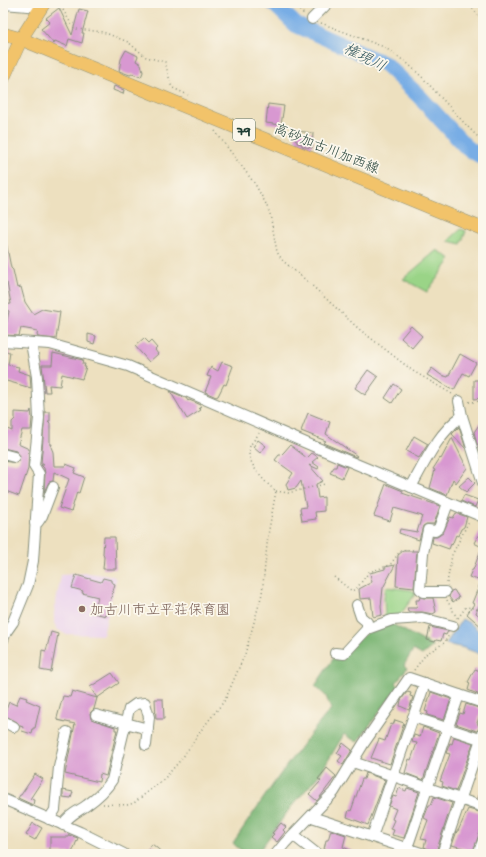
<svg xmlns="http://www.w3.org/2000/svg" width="486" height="857" font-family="'Gochi Hand','Klee One',sans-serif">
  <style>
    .built { fill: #ead1ed }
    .green { fill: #9ad487; stroke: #5c885e }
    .forest { fill: #7bb674; stroke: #4d7a54 }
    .water { fill: #78ade5; stroke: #4c758c }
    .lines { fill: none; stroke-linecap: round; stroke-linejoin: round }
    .river { stroke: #78ade5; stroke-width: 16 }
    .building { fill: #d898d1 }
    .minor-casing { stroke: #868e7a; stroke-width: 12 }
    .major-casing { stroke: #868e7a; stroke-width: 14 }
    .path { stroke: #868e7a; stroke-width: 1.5; stroke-dasharray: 1 3; stroke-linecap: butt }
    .minor { stroke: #fff; stroke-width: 10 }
    .major { stroke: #f2c36a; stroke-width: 13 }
    .education-dot { fill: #8d6e63; stroke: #fbf7ec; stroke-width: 1.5 }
    .labels { text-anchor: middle; stroke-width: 3.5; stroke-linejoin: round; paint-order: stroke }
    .shield { fill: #fbf7ec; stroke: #61756b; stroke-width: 1 }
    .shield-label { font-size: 13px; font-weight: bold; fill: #1f3d34 }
    .street-label { font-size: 14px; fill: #1f3d34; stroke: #fbf7ec }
    .education-label { font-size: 14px; fill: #785e54; stroke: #fbf7ec; text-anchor: start }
    .water-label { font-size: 15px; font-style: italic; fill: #355960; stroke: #fbf7ec }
  </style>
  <rect width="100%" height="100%" fill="#fbf7ec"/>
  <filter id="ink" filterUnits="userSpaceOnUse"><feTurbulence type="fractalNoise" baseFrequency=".025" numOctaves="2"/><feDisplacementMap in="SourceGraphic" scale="8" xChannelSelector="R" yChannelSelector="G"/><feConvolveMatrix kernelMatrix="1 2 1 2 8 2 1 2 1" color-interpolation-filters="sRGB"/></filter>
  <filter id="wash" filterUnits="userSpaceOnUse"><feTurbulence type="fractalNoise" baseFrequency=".012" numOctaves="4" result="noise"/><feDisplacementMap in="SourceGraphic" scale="16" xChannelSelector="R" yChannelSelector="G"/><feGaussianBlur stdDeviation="0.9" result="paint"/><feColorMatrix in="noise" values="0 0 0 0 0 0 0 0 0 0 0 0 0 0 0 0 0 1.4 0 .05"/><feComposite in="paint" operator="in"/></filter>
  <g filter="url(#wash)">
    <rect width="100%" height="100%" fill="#ede0bf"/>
    <polygon class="built" points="87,573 113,576 116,579 103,635 65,634 57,629 54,623 54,613 61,575"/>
    <g class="green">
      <polygon points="461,229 466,231 461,244 448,241"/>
      <polygon points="437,250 451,259 427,292 403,279"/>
      <polygon points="386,587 411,590 416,593 400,615 385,619 384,597"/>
    </g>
    <path class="forest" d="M392,624L433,646L422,655L413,650L404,665L407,668L396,683L399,686L357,742L344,734L320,774L291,807L257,854C246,854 240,851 233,843C264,797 295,751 331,709L326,696L315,686L335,656L368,632Z"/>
    <path class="water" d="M462,619C470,623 481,630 483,639C484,644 483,650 483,655L464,648L446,644Z"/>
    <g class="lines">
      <polyline class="river" points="273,3 296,25 385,64 419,96 467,148 483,157"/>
    </g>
    <g id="blocks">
      <g class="building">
        <polygon points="59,8 72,35 79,9 88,11 82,33 84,33 82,43 69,39 67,46 55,41 54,44 41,29 50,22 46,18"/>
        <polygon points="126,50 138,56 136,61 141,64 143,72 141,77 132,74 130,75 119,71 121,59"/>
        <polygon points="114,86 124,90 123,94 113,90"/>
        <polygon points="268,104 284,106 281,125 266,123"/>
        <polygon points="296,131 313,133 312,148 306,147 302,146 302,144 297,143 297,141 295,140"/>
        <polygon points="3,242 6,242 11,268 13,270 17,288 21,287 25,302 33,314 42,309 60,312 56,339 38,337 37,335 38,331 21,328 19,336 4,335 9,311 3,309 3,305 11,304 7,283 3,284"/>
        <polygon points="411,326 422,336 412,348 401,338"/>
        <polygon points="88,334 96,336 94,344 88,342"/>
        <polygon points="144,338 149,343 151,341 157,348 155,350 158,354 149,362 135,346"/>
        <polygon points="3,351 10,352 8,365 19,367 18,371 30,375 31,388 3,380"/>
        <polygon points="53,353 83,360 82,364 85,364 84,367 86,367 82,379 62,374 60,386 49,385 50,392 45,392 42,365 52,365"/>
        <polygon points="460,354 476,363 469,376 463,373 454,390 427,375 432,368 441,375 448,377"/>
        <polygon points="222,362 233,366 226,385 224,384 218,396 216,397 205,392 211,377 207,376 211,367 218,371"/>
        <polygon points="368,370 378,377 365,395 355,388"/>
        <polygon points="474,380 483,380 483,398 474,399"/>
        <polygon points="394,384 401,389 392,403 385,398"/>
        <polygon points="170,391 186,398 188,401 189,400 199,404 201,407 199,408 201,410 187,419"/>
        <polygon points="31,410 32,418 31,430 22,430 18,444 29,449 28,469 19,496 3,490 3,461 16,463 19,461 20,456 16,451 3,448 3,427 12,431 12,422 15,419 15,412 30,413"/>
        <polygon points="45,412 50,412 50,421 48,421 50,423 50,444 52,444 51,447 53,452 54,466 65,466 66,464 76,468 74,473 84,477 79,493 77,492 71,512 59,508 69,479 54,472 53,481 49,482 44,492 45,474 44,468 41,465 44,465 44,464 41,464"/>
        <polygon points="308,413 330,422 326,434 357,456 356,457 323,443 326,441 301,431"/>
        <polygon points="483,419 483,447 477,444 474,432"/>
        <polygon points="459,427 466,449 452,434"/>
        <polygon points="414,436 428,444 419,458 406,451"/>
        <polygon points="452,438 467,468 456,483 453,479 447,495 430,488 435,470 433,469 440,458 441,459"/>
        <polygon points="258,440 266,446 260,453 253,447"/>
        <polygon points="290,445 307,458 312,453 318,457 312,462 319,467 318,469 309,465 323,481 316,484 318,498 324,497 324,511 315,512 316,519 302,521 300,508 306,507 301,481 296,488 288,490 286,484 293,473 275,460 279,455 281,455 284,452"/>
        <polygon points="337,463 347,467 342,478 330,473 334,467 336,467"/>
        <polygon points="469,477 475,483 466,492 459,486"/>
        <polygon points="386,484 403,491 402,493 440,506 434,524 426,524 423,526 419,540 399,533 400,529 417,532 422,516 394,508 390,521 374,516"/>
        <polygon points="464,495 478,500 475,507 461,501"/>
        <polygon points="456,513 467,517 464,527 461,529 458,536 456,535 452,545 451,544 449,549 432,543 433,537 437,537 443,533 450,517 453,518"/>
        <polygon points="483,526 483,596 476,613 483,619 483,628 467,614 474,604 472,603 481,581 469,577 472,570 473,570 482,547 474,543"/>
        <polygon points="104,537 115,537 116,569 103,569 104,557 103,554"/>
        <polygon points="403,551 417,551 414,588 396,586 398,555"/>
        <polygon points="395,565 383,588 381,607 382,615 373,617 371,598 360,599 359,589 372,582 370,573 385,569 385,567"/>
        <polygon points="76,575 101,582 103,578 111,580 111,582 115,584 106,616 94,613 98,597 82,593 83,591 72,588"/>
        <polygon points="454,590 459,598 453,602 449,597 451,591"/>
        <polygon points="420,597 424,598 433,598 436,612 433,614 422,612 408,612 407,608 417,608 416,600 419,600"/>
        <polygon points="430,627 448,631 446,635 443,634 441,641 436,640 435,642 427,640"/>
        <polygon points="51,632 58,634 51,672 40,670 42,650 46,651"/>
        <polygon points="475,669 483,672 483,686 480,695 468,690 470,683 468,682"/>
        <polygon points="112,673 119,683 97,698 90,687"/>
        <polygon points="72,691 97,698 94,709 90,713 91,719 115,727 115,730 117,730 106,776 100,774 99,782 65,774 75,724 57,720 57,718 63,696 70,697"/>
        <polygon points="407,692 411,693 410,696 413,697 409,710 400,706 401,700"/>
        <polygon points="431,692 451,699 444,720 427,715 428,712 425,711"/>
        <polygon points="20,696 27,698 26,700 40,706 35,728 33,728 32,734 22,731 23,727 20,726 17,722 4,715 9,702 16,705"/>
        <polygon points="155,699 163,699 164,719 156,719"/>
        <polygon points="466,704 482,709 477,723 478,723 478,725 480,727 477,731 456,724 460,713 463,714"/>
        <polygon points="395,720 404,723 390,764 371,758 379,739 385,741 391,724 393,725"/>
        <polygon points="423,727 439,733 423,780 405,773 409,759 411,760 417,743 412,742 414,735 420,737"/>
        <polygon points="454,737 473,743 456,791 442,786 443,782 440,781 450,754 446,753 450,743 452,744"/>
        <polygon points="343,743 352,750 343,765 338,761 342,756 337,753"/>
        <polygon points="327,768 336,776 317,801 309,794 321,781 318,779"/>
        <polygon points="366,773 385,780 368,825 347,817 349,810 351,811 362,779 364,779"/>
        <polygon points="35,774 43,779 30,799 34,800 33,805 18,798 20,795 21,795"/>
        <polygon points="482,786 483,786 483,800 478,798"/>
        <polygon points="399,788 406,791 407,788 419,792 404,838 392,835 394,830 390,829 394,820 392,819 396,809 389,806 393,796 396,797"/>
        <polygon points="63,790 73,792 71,798 63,797"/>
        <polygon points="434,797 452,803 436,852 424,847 426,840 421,839 428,820 424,818 429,805 431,805"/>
        <polygon points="468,809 483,813 483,830 481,829 472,854 464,854 466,849 452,845 457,831 458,831"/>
        <polygon points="33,823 42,828 35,840 26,835"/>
        <polygon points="281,823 286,827 283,830 285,832 277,842 271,837 274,834 272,833"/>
        <polygon points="331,830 346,835 343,847 359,854 341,854 324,849 326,840 328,840"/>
        <polygon points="69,835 78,838 72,853 50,853 50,837 68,837"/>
        <polygon points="152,844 164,854 145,854"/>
      </g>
    </g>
  </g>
  <g filter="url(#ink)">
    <use href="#blocks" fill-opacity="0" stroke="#868e7a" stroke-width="1"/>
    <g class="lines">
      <defs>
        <g id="minor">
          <polyline points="3,4 41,7"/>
          <polyline points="312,19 328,3"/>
          <polyline points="3,341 50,344 128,366 313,446 483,517"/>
          <polyline points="459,401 462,416 483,483"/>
          <polyline points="3,454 14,457"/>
          <path d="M411,487C425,462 438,433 462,416"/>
          <polyline points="35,523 38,522 42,516 53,487"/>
          <polyline points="445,592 424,592 420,589 423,553 428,530 435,531 439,528 448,503"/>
          <polyline points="357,605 361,617 367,622 367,629"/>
          <polyline points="3,640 6,632 13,622 28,585 33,561 39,474 34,466 39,418 37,377 31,343"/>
          <polyline points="335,653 344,654 367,629 392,620 422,618 453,626"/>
          <polyline points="96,715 148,729"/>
          <polyline points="413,717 483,740"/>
          <polyline points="3,721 14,727"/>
          <polyline points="353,762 483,807"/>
          <polyline points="3,799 80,832 124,854"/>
          <polyline points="312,817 424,854"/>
          <polyline points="49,819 55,810 59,767 67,732"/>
          <path d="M63,825C68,815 79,811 87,805C97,798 106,790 112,780L129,709L136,704L145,703L149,717L146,745"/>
          <polyline points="293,835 317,854"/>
          <polyline points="372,837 425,683"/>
          <polyline points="407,848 459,695"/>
          <polyline points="276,854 285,843 334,792 364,743 409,678 483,703"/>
          <polyline points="442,854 483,733"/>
          <polyline points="478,854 483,841"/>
        </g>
        <g id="major">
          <polyline points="3,34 21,39 483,229"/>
          <polyline points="3,79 21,39 44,3"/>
        </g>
      </defs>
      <use href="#minor" class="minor-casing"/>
      <use href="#major" class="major-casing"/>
      <g class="path">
        <polyline points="59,3 73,27 77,29 103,32 128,42 146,57 165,62 171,85 173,88 188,95"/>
        <polyline points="290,3 304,14"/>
        <polyline points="467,3 483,20"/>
        <polyline points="321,23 384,47 407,63 423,78 467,126 483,142"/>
        <polyline points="215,131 255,184 266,204 270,214 277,252 283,261 307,281 359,329 413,371 452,394"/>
        <polyline points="469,402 483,401"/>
        <polyline points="276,491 288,493 325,484"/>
        <polyline points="334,577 352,591 357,588 369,572 390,565 398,554 402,550 414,550"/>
        <polyline points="447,583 452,555 469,521"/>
        <polyline points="447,600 457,618"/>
        <polyline points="458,618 466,607 474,608 483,612"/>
        <polyline points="414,670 426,654 444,643 449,635"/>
        <path d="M103,804L127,805L134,803L165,778L183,757L202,729L225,700L245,654L262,594L268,535L276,491C265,483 244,461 250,446C252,442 257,437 259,433"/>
      </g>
      <use href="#minor" class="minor"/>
      <use href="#major" class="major"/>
    </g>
  </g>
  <circle class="education-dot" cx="82" cy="609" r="4"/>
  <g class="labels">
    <rect class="shield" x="233" y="119" width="22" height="22" rx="3"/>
    <g class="shield-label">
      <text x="244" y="135">79</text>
    </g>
    <g class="street-label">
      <text transform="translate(327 148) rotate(22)" y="5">高砂加古川加西線</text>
    </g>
    <g class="education-label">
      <text x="90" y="614">加古川市立平荘保育園</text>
    </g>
    <g class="water-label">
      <text transform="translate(365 57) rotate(27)" y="5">権現川</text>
    </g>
  </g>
  <rect width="486" height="857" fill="none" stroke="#fbf7ec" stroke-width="16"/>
</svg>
